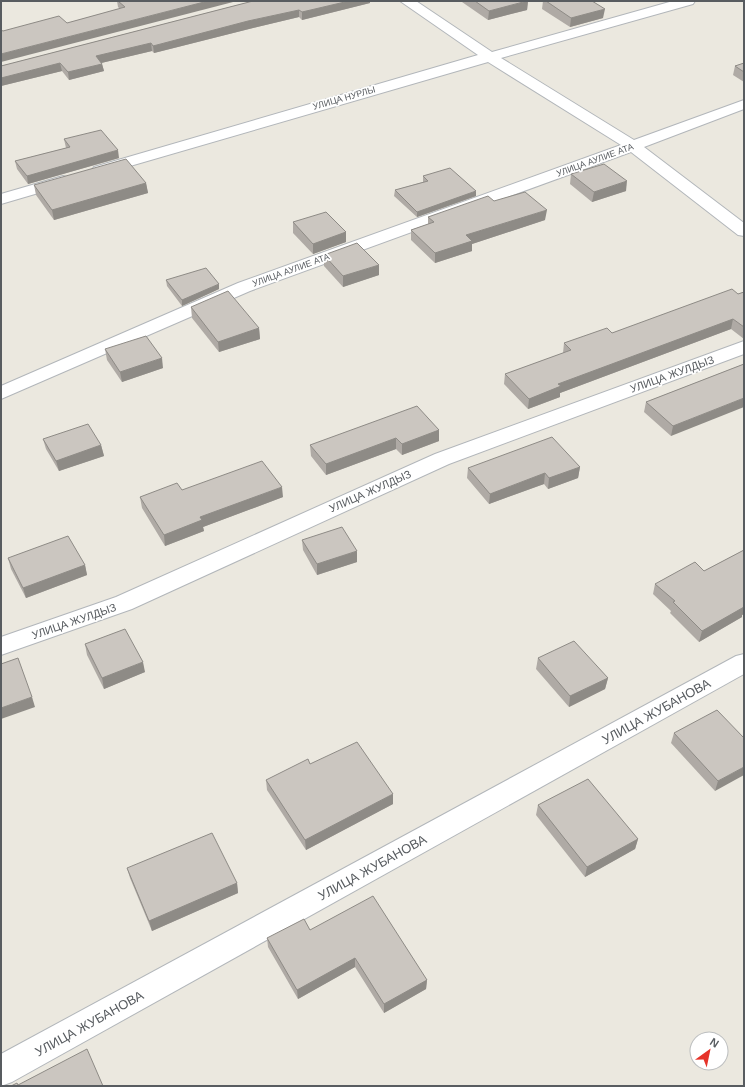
<svg xmlns="http://www.w3.org/2000/svg" width="745" height="1087" font-family="Helvetica,sans-serif">
  <style>
    .lines { fill: none; stroke-linecap: round; stroke-linejoin: round }
    .street-casing { stroke: #b2b6ba; stroke-width: 2 }
    .street { fill: #fff; fill-rule: evenodd }
    .wall { fill: #afaaa5 }
    .shaded-wall { fill: #8e8b86 }
    .building { fill: #cbc6c0; stroke: #8e8b86 }
    .labels { text-anchor: middle; stroke-width: 3.5; stroke-linejoin: round; paint-order: stroke }
    .far-street-label { font-size: 9px; fill: #585c60; stroke: #fff }
    .street-label { font-size: 11px; fill: #585c60; stroke: #fff }
    .near-street-label { font-size: 13px; fill: #585c60; stroke: #fff }
  </style>
  <rect width="100%" height="100%" fill="#ebe8df"/>
  <g class="lines">
    <defs>
      <g id="street">
        <polygon points="400,1 416,1 492,52 673,1 695,1 693,4 501,58 634,140 744,100 744,109 644,147 744,223 744,236 738,235 631,152 250,291 1,399 1,386 238,283 621,145 488,62 106,173 100,175 94,173 92,170 94,167 478,55"/>
        <polygon points="63,176 69,178 71,181 69,184 1,204 1,194"/>
        <polygon points="744,341 744,354 449,464 132,609 1,655 1,637 116,597 435,454"/>
        <polygon points="744,654 744,674 12,1082 1,1086 1,1054 736,656"/>
      </g>
    </defs>
    <use href="#street" class="street-casing"/>
    <use href="#street" class="street"/>
  </g>
  <g class="wall">
    <polygon points="117,1 237,1 3,31 67,23 120,9 118,7"/>
    <polygon points="253,1 370,1 370,3 302,20 299,17 249,29 154,53 152,51 101,63 102,64 104,71 69,80 62,71 1,86 1,66"/>
    <polygon points="462,1 528,1 527,10 488,20 462,2"/>
    <polygon points="543,1 592,1 603,18 570,27 542,9"/>
    <polygon points="744,63 744,82 733,75 735,66"/>
    <polygon points="64,139 119,158 28,184 17,169 15,161 66,148"/>
    <polygon points="571,174 626,191 592,202 570,184"/>
    <polygon points="423,176 476,196 417,217 394,196 395,190 423,182"/>
    <polygon points="146,183 148,193 54,220 36,195 34,185"/>
    <polygon points="494,201 545,220 472,244 472,251 435,263 411,240 411,230 428,224 428,217"/>
    <polygon points="293,222 346,232 346,242 313,254 293,233"/>
    <polygon points="324,255 379,275 343,287 324,266"/>
    <polygon points="166,280 219,289 182,306 167,286"/>
    <polygon points="744,292 744,339 731,329 560,393 560,397 528,409 504,384 505,374 563,353 564,343 612,333"/>
    <polygon points="191,307 259,328 260,339 219,352 192,318"/>
    <polygon points="105,349 163,368 122,382 107,360"/>
    <polygon points="744,364 671,436 644,412 646,402"/>
    <polygon points="439,430 439,441 402,455 396,449 326,475 311,456 310,445"/>
    <polygon points="43,439 101,445 104,456 59,471 46,449"/>
    <polygon points="580,467 578,478 548,489 544,484 489,504 467,478 468,468"/>
    <polygon points="182,490 283,497 203,527 204,531 165,546 142,508 140,497"/>
    <polygon points="302,540 357,562 317,575 303,550"/>
    <polygon points="744,550 744,614 742,615 742,617 699,642 670,613 671,611 653,594 655,584 704,571"/>
    <polygon points="8,558 85,565 87,575 26,598 11,569"/>
    <polygon points="85,644 145,672 104,689 87,655"/>
    <polygon points="538,658 608,678 605,689 569,707 536,669"/>
    <polygon points="674,733 744,738 715,791 671,743"/>
    <polygon points="266,780 393,804 306,850 267,790"/>
    <polygon points="538,805 638,839 635,849 585,877 536,815"/>
    <polygon points="127,868 237,883 238,893 152,931 130,878"/>
    <polygon points="310,930 427,980 426,989 384,1013 355,967 298,999 268,947 267,938"/>
  </g>
  <g class="shaded-wall">
    <polygon points="208,1 237,1 1,62 1,54"/>
    <polygon points="349,1 370,1 370,3 302,20 302,12"/>
    <polygon points="528,1 527,10 488,20 489,11"/>
    <polygon points="605,9 603,18 570,27 571,18"/>
    <polygon points="299,10 299,17 249,29 154,53 153,46 248,21"/>
    <polygon points="151,43 152,51 97,64 96,56"/>
    <polygon points="60,63 62,71 1,86 1,78"/>
    <polygon points="102,64 104,71 69,80 68,72"/>
    <polygon points="118,150 119,158 28,184 27,176"/>
    <polygon points="627,181 626,191 592,202 594,192"/>
    <polygon points="146,183 148,193 54,220 52,210"/>
    <polygon points="476,191 476,196 417,217 417,212"/>
    <polygon points="547,210 545,220 472,244 472,251 435,263 435,253 466,235"/>
    <polygon points="346,232 346,242 313,254 313,244"/>
    <polygon points="379,265 379,275 343,287 343,276"/>
    <polygon points="219,284 219,289 182,306 182,300"/>
    <polygon points="733,319 731,329 560,393 560,397 528,409 529,399 558,384"/>
    <polygon points="259,328 260,339 219,352 218,342"/>
    <polygon points="162,358 163,368 122,382 120,372"/>
    <polygon points="744,398 744,407 671,436 673,426"/>
    <polygon points="439,430 439,441 402,455 402,444"/>
    <polygon points="396,438 396,449 326,475 326,464"/>
    <polygon points="101,445 104,456 59,471 56,461"/>
    <polygon points="580,467 578,478 548,489 549,478"/>
    <polygon points="545,473 544,484 489,504 490,494"/>
    <polygon points="282,487 283,497 203,527 204,531 165,546 164,535 200,517"/>
    <polygon points="357,551 357,562 317,575 317,564"/>
    <polygon points="85,565 87,575 26,598 23,588"/>
    <polygon points="744,605 744,614 742,615 742,617 699,642 702,631"/>
    <polygon points="143,662 145,672 104,689 102,678"/>
    <polygon points="608,678 605,689 569,707 570,696"/>
    <polygon points="32,697 35,707 1,719 1,708"/>
    <polygon points="744,767 744,775 715,791 718,781"/>
    <polygon points="393,794 393,804 306,850 305,840"/>
    <polygon points="638,839 635,849 585,877 587,867"/>
    <polygon points="237,883 238,893 152,931 149,921"/>
    <polygon points="355,958 355,967 298,999 297,990"/>
    <polygon points="427,980 426,989 384,1013 384,1004"/>
  </g>
  <g class="building">
    <polygon points="118,1 208,1 1,54 1,30 3,31 59,16 67,23 125,7"/>
    <polygon points="253,1 349,1 302,12 299,10 248,21 153,46 151,43 96,56 102,64 68,72 60,63 1,78 1,66"/>
    <polygon points="475,1 527,1 489,11"/>
    <polygon points="546,1 592,1 605,9 571,18"/>
    <polygon points="744,63 744,72 735,66"/>
    <polygon points="101,130 118,150 27,176 15,161 70,147 64,139"/>
    <polygon points="126,159 146,183 52,210 34,185"/>
    <polygon points="604,164 627,181 594,192 571,174"/>
    <polygon points="450,168 476,191 417,212 395,190 428,181 423,176"/>
    <polygon points="525,192 547,210 466,235 472,241 435,253 411,230 434,222 428,217 488,196 494,201"/>
    <polygon points="326,212 346,232 313,244 293,222"/>
    <polygon points="357,243 379,265 343,276 324,255"/>
    <polygon points="206,268 219,284 182,300 166,280"/>
    <polygon points="732,289 738,294 744,292 744,327 733,319 558,384 561,386 529,399 505,374 571,350 564,343 607,328 612,333"/>
    <polygon points="228,291 259,328 218,342 191,307"/>
    <polygon points="146,336 162,358 120,372 105,349"/>
    <polygon points="744,364 744,398 673,426 646,402"/>
    <polygon points="417,406 439,430 402,444 396,438 326,464 310,445"/>
    <polygon points="88,424 101,445 56,461 43,439"/>
    <polygon points="552,437 580,467 549,478 545,473 490,494 468,468"/>
    <polygon points="262,461 282,487 200,517 202,520 164,535 140,497 177,483 182,490"/>
    <polygon points="342,527 357,551 317,564 302,540"/>
    <polygon points="68,536 85,565 23,588 8,558"/>
    <polygon points="744,550 744,607 702,631 673,602 675,601 655,584 695,562 704,571"/>
    <polygon points="125,629 143,662 102,678 85,644"/>
    <polygon points="574,641 608,678 570,696 538,658"/>
    <polygon points="18,658 32,697 1,708 1,664"/>
    <polygon points="717,710 744,738 744,767 718,781 674,733"/>
    <polygon points="357,742 393,794 305,840 266,780 308,759 310,764"/>
    <polygon points="588,779 638,839 587,867 538,805"/>
    <polygon points="212,833 237,883 149,921 127,868"/>
    <polygon points="373,896 427,980 384,1004 355,958 297,990 267,938 304,919 310,930"/>
    <polygon points="87,1049 103,1086 11,1086 17,1083 18,1085"/>
  </g>
  <g class="labels">
    <g class="far-street-label">
      <text transform="translate(344 98) rotate(-16)" y="3">УЛИЦА НУРЛЫ</text>
      <text transform="translate(595 160) rotate(-20)" y="3">УЛИЦА АУЛИЕ АТА</text>
      <text transform="translate(291 270) rotate(-20)" y="3">УЛИЦА АУЛИЕ АТА</text>
    </g>
    <g class="street-label">
      <text transform="translate(672 374) rotate(-20)" y="4">УЛИЦА ЖУЛДЫЗ</text>
      <text transform="translate(370 491) rotate(-24)" y="4">УЛИЦА ЖУЛДЫЗ</text>
      <text transform="translate(74 621) rotate(-19)" y="4">УЛИЦА ЖУЛДЫЗ</text>
    </g>
    <g class="near-street-label">
      <text transform="translate(656 711) rotate(-29)" y="5">УЛИЦА ЖУБАНОВА</text>
      <text transform="translate(372 867) rotate(-29)" y="5">УЛИЦА ЖУБАНОВА</text>
      <text transform="translate(89 1023) rotate(-29)" y="5">УЛИЦА ЖУБАНОВА</text>
    </g>
  </g>
  <rect width="745" height="1087" fill="none" stroke="#585c60" stroke-width="4"/>
  <g transform="translate(709 1051) rotate(33)"><circle r="19" fill="#ffffff" stroke="#bcbebf"/>
  <path d="M0-3L7 15L0 10L-7 15Z" fill="#e6332a"/>
  <text y="-6" font-size="11" font-weight="bold" text-anchor="middle" fill="#585c60">N</text>
  </g>
</svg>
